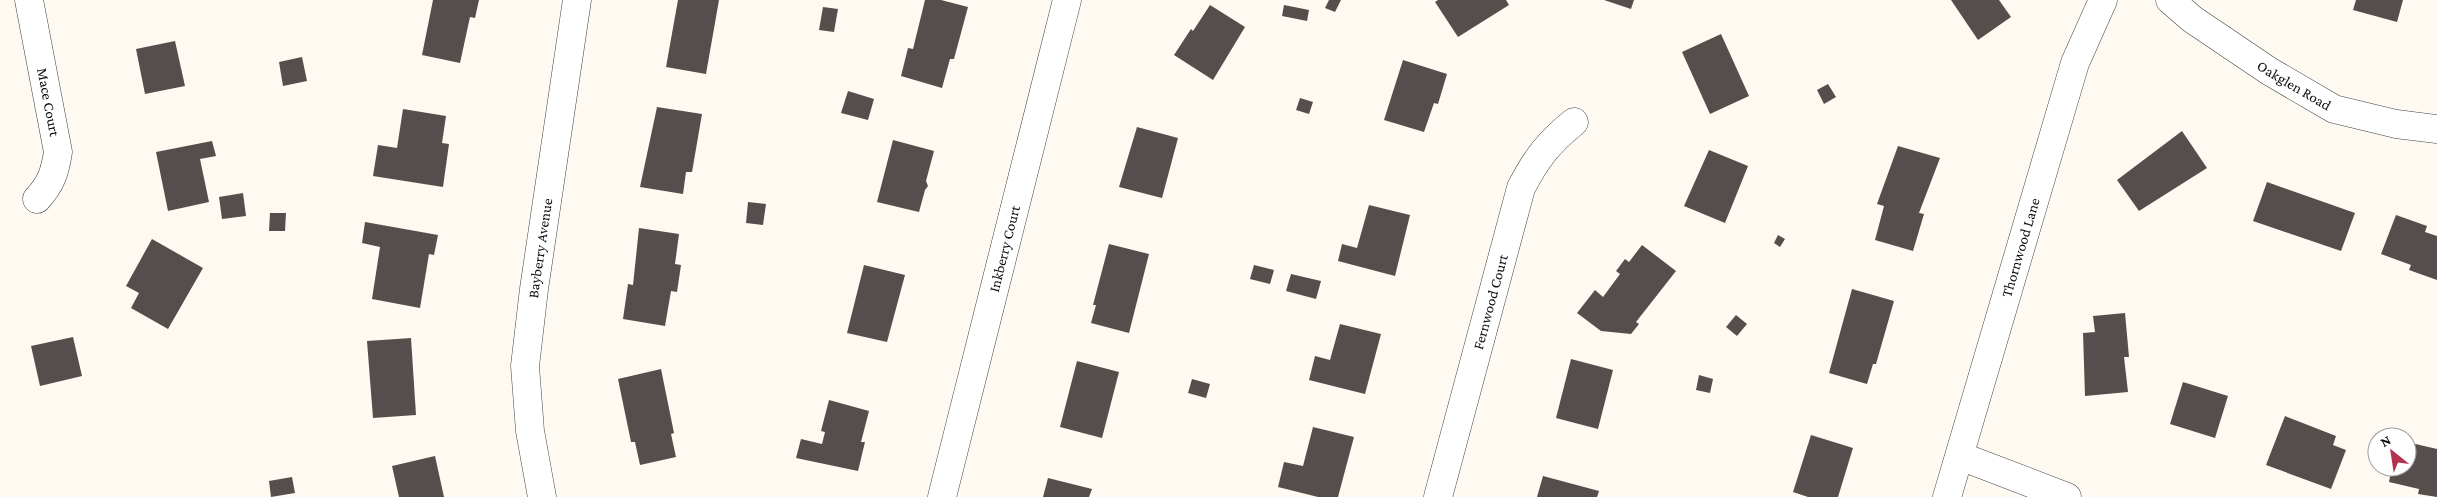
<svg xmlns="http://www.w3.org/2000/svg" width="2437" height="497" font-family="'Crimson Pro',serif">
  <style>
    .building { fill: #564e4c }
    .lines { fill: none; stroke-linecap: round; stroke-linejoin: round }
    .street-casing { stroke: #424242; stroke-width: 29 }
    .street { stroke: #fff; stroke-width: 28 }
    .labels { text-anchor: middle; stroke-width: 5; stroke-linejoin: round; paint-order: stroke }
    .street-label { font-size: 15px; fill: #0f0f0f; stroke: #fff }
  </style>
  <rect width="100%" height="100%" fill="#fef9f1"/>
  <g class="building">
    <polygon points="433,0 479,0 475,18 470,17 460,63 422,55"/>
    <polygon points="678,0 719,0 706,74 666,67"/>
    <polygon points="925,0 941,0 968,7 954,59 950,59 942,88 901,76 908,48 913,49"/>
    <polygon points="1329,0 1341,0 1335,12 1325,8"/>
    <polygon points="1438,0 1506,0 1509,5 1458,37 1435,2"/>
    <polygon points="1604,0 1634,0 1631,9"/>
    <polygon points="1951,0 1999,0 2011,17 1978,40"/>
    <polygon points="2356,0 2403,0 2397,22 2353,10"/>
    <polygon points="1210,5 1245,27 1213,80 1174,55 1191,29 1193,31"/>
    <polygon points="1284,5 1309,10 1307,21 1282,16"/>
    <polygon points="823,7 838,9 834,32 819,30"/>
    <polygon points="1721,34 1749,96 1710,114 1682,52"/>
    <polygon points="175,41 185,86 145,94 136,49"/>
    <polygon points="302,57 307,81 283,86 279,62"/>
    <polygon points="1403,60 1447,74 1438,104 1434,103 1424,132 1384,120"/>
    <polygon points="1828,84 1836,97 1824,104 1817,90"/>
    <polygon points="848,91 874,99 868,120 841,113"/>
    <polygon points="1300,98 1313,102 1309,114 1296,110"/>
    <polygon points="657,107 702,114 692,172 686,172 683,194 640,187"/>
    <polygon points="403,109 446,116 442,143 449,144 443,187 373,176 378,145 397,148"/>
    <polygon points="1137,127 1178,138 1162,198 1119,187"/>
    <polygon points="2182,131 2207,168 2139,211 2117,180"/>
    <polygon points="893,140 934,151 926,181 928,186 925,190 919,212 877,202"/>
    <polygon points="212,141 216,156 200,159 209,202 168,211 156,152"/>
    <polygon points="1898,146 1940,158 1919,213 1924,214 1913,251 1875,240 1884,206 1877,204"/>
    <polygon points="1709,150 1748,166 1725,223 1684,206"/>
    <polygon points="2267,182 2355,213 2341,251 2253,221"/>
    <polygon points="243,193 246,216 222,219 219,197"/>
    <polygon points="748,202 766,204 763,225 746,223"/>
    <polygon points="1369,205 1410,215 1395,276 1338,261 1342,244 1357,248"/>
    <polygon points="270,213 286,213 285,231 269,231"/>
    <polygon points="2396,215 2427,226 2425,232 2437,236 2437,280 2409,270 2411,265 2381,254"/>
    <polygon points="365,222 438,235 434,255 429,254 420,308 372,299 380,247 362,243"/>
    <polygon points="639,228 679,234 675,264 681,265 677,292 671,291 665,326 623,319 628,284 633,285"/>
    <polygon points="1778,235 1785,239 1780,247 1774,243"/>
    <polygon points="152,239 203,268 168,329 131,308 139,293 126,286"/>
    <polygon points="1109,244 1149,254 1129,333 1091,323 1096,305 1093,305"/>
    <polygon points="1642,245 1676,271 1636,322 1639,324 1631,334 1601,331 1577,313 1595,290 1603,297 1620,274 1616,271 1625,259 1629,262"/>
    <polygon points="864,265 905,275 887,342 847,333"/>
    <polygon points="1254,265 1274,270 1270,284 1250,279"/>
    <polygon points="1291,274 1321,281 1316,299 1286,291"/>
    <polygon points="1852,289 1894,301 1876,364 1873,364 1867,384 1829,373"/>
    <polygon points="2125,313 2129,357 2124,357 2128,392 2085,396 2083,333 2095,332 2093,316"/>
    <polygon points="1736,315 1747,324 1737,336 1726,327"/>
    <polygon points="1340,324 1381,334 1365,394 1309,380 1315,356 1330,360"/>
    <polygon points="73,337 82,376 40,386 31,346"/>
    <polygon points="411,338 416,415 373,418 367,341"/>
    <polygon points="1571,359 1613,370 1598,429 1556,418"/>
    <polygon points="1077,361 1119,372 1102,438 1060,427"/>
    <polygon points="661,369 674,433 671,434 676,457 640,465 635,442 631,442 618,379"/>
    <polygon points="1699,375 1713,379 1710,393 1696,390"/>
    <polygon points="1192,379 1210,384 1206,398 1188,393"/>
    <polygon points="2183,382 2228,396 2215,438 2170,424"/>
    <polygon points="829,400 869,411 861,442 865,442 858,471 796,458 801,439 822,444 825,432 821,431"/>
    <polygon points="2285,416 2336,436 2333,445 2346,450 2331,489 2266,465"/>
    <polygon points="1313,427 1354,437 1338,497 1318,497 1278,487 1284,462 1303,466"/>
    <polygon points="1811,435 1853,448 1838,497 1808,497 1793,492"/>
    <polygon points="2407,442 2437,449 2437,497 2418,494 2419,489 2389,482 2392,467 2407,467"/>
    <polygon points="435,456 444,497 399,497 392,466"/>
    <polygon points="1543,476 1599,491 1597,497 1537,497"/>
    <polygon points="292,477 295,493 271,497 269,481"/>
    <polygon points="1048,478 1092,489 1089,497 1043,497"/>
  </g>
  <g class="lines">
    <defs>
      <g id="street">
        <path id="s1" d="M29,0L58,152C55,172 51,184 37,199"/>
        <path id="s2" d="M2170,0L2192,19L2269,71L2334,109L2396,124L2437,129"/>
        <polyline points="1960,456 2067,497"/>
        <path id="s3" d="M542,497L530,431L525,366L534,289L577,0"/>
        <path id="s4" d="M942,497L1067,0"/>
        <path id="s5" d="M1438,497L1521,188C1536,159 1548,143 1574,122"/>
        <path id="s6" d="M1947,497L2075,63L2103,0"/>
      </g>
    </defs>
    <use href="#street" class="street-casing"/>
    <use href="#street" class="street"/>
  </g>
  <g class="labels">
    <g class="street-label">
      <text dy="5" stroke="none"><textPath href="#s2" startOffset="151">Oakglen Road</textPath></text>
      <text dy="5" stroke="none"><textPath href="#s1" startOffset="104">Mace Court</textPath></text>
      <text dy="5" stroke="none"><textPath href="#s6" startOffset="260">Thornwood Lane</textPath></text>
      <text dy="5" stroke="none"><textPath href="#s3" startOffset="251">Bayberry Avenue</textPath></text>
      <text dy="5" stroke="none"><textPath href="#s4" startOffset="256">Inkberry Court</textPath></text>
      <text dy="5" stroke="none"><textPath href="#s5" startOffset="202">Fernwood Court</textPath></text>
    </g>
  </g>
  <g transform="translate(2392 452) rotate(330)"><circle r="24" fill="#ffffff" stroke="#9f9f9f"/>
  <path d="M0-4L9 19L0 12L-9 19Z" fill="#b33351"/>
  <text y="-8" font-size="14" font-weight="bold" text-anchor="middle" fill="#0f0f0f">N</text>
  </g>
</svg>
